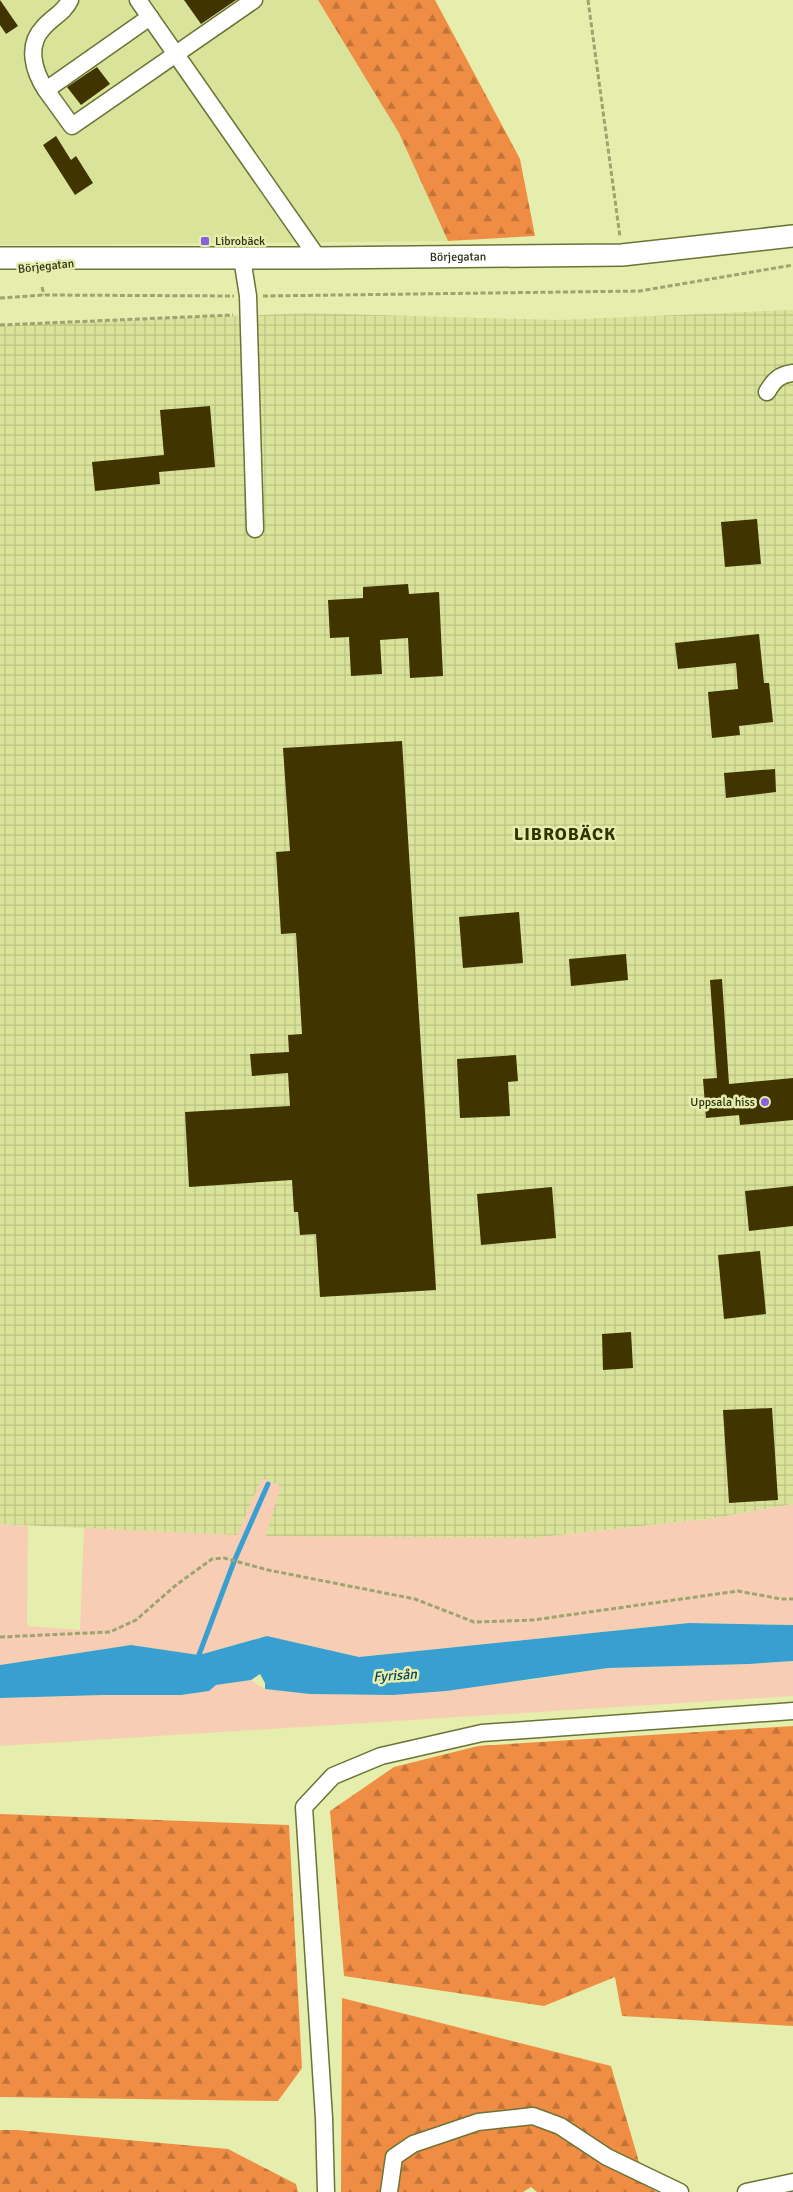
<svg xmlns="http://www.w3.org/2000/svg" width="793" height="2192" font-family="Signika,sans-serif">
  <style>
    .built { fill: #d9e39a }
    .industrial { fill: url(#industrial-grid) }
    .grass { fill: #f7ceb4 }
    .forest { fill: url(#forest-firs) }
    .water { fill: #399ed0 }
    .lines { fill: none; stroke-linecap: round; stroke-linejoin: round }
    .stream { stroke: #399ed0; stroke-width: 5 }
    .building { fill: #403400 }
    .minor-casing { stroke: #6c7335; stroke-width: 19 }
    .major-casing { stroke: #6c7335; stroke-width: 24 }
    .path { stroke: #9da471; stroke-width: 3; stroke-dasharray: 5 2.5; stroke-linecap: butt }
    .minor { stroke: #fff; stroke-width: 16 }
    .major { stroke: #fff; stroke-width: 21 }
    .poi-dot { fill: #8762dc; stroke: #e5eeac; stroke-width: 2 }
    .labels { text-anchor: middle; stroke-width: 5; stroke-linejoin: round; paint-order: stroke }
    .poi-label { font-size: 12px; fill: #2d3016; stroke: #e5eeac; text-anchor: start }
    .street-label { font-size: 12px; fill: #2d3016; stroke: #e5eeac }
    .water-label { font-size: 14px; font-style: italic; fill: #08425c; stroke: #e5eeac }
    .district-label { font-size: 18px; font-weight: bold; letter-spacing: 1px; fill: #303401; stroke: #e5eeac }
  </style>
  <defs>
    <pattern id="industrial-grid" width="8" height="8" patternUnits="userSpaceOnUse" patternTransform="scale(1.25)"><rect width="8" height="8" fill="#d9e39a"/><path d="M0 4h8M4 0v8" fill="none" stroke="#bbc384"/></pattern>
    <pattern id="forest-firs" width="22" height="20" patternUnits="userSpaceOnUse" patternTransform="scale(1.25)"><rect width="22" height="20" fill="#ef8d44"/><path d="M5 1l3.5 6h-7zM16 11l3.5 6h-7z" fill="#c27438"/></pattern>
  </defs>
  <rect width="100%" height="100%" fill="#e5eeac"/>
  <polygon class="built" points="0,0 318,0 399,133 448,241 0,245"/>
  <polygon class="industrial" points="793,310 793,1504 715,1518 533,1538 251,1536 0,1524 0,326 306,313 558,320"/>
  <g class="grass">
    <polygon points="262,1478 281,1486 266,1536 533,1538 715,1518 793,1504 793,1625 689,1623 359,1657 267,1636 199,1655 131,1645 0,1665 0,1524 28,1526 27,1626 80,1630 84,1528 237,1535"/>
    <polygon points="793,1661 793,1696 0,1746 0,1698 104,1695 181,1695 209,1691 216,1685 251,1680 265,1689 350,1695 530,1680 608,1668 749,1664"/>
  </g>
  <g class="forest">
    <polygon points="318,0 435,0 520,159 535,236 448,241 399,133"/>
    <polygon points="793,1726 793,2026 622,2016 615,1977 544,2006 344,1976 330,1811 394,1767 478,1746"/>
    <polygon points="0,1814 289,1825 302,2068 278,2101 0,2097"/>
    <polygon points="342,1998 611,2066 646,2186 657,2192 537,2192 531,2187 523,2192 341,2192"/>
    <polygon points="0,2130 17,2130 228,2149 296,2184 298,2192 0,2192"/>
  </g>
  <polygon class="water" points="689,1623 793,1625 793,1661 749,1664 608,1668 446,1691 393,1695 310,1694 265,1689 265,1683 260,1674 251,1680 216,1685 209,1691 181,1695 104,1695 0,1698 0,1665 131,1645 199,1655 267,1636 359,1657"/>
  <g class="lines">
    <polyline class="stream" points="197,1660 235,1559 268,1484"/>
  </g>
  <g class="building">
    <polygon points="0,0 18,26 6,34 0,25"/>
    <polygon points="184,0 236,0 201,24"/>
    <polygon points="97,67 110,84 81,105 67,87"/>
    <polygon points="56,136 71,160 76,156 93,183 75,195 43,145"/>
    <polygon points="210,406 215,467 159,472 160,484 95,491 92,462 164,455 160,410"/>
    <polygon points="757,519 761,564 725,567 721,522"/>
    <polygon points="408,584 409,594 439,592 443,676 410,678 408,638 380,640 382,674 351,676 349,637 330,638 328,600 363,598 363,587"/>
    <polygon points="759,634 764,683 769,683 773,722 739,726 740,735 712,738 708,692 738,689 736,663 678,669 675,643"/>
    <polygon points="402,741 436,1290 320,1297 316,1234 300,1235 298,1212 294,1212 292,1180 189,1187 185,1112 290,1106 288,1073 252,1076 250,1054 289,1052 288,1035 302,1034 296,933 281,934 276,852 290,851 283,748"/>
    <polygon points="775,769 776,792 726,798 724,773"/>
    <polygon points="519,912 523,963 463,968 459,917"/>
    <polygon points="626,954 628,980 571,986 569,959"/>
    <polygon points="722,979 729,1084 793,1078 793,1120 740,1125 739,1115 706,1118 703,1079 717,1078 710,980"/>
    <polygon points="516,1055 518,1081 508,1082 510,1116 460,1118 457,1059"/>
    <polygon points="793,1186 793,1226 749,1231 745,1191"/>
    <polygon points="552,1187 556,1238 481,1245 477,1194"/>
    <polygon points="760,1251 766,1314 724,1319 718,1255"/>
    <polygon points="631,1332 633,1368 603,1370 602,1334"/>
    <polygon points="772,1408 778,1500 729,1503 723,1410"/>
  </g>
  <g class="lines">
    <defs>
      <g id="minor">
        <polyline points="138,0 318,258"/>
        <polyline points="150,17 46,90 72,126 254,0"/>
        <path d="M46,90C34,72 26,46 43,28C52,17 64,13 70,0"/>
        <polyline points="242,258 248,296 255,529"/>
        <path d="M767,392C774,380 779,375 793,373"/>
        <polyline points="326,2192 324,2118 304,1807 333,1776 381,1756 482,1733 793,1711"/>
        <polyline points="389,2192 394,2157 413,2144 478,2122 533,2116 560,2126 607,2157 680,2192"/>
        <polyline points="746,2192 793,2182"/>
      </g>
      <g id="major">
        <path id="s1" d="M0,258H318L622,255L793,236"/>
      </g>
    </defs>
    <use href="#minor" class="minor-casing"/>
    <use href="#major" class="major-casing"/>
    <g class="path">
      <polyline points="588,0 620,237"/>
      <polyline points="42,287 44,295"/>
      <polyline points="263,296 640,291 793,265"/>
      <polyline points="0,298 44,295 234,296"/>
      <polyline points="0,325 233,315"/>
      <polyline points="0,1637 110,1632 136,1620 176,1585 212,1559 224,1558 268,1570 415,1599 474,1622 533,1620 738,1591 781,1599 793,1599"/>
    </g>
    <use href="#minor" class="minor"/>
    <use href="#major" class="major"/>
  </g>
  <g class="poi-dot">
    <rect x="200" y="236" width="10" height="10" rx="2.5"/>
    <circle cx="765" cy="1102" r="5"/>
  </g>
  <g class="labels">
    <g class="poi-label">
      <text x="215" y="245">Librobäck</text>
      <text x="755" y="1106" text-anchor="end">Uppsala hiss</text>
    </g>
    <g class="street-label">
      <text dy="4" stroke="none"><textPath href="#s1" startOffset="458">Börjegatan</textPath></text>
      <text transform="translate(46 266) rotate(-6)" y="4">Börjegatan</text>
    </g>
    <g class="water-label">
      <text transform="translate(395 1675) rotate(-4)" y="5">Fyrisån</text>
    </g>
    <g class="district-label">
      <text x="565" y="840">LIBROBÄCK</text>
    </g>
  </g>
</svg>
